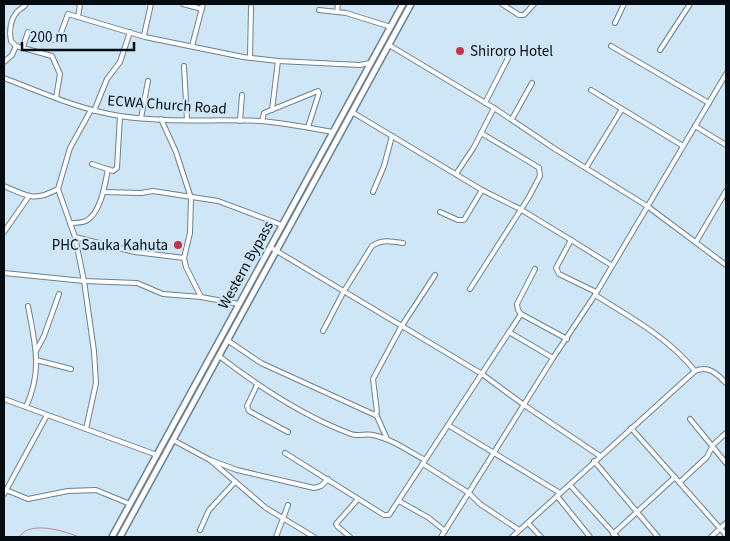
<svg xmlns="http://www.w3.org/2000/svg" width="730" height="541" font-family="'Source Sans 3',sans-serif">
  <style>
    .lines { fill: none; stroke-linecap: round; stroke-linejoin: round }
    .stream { stroke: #b58e8d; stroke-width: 1 }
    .minor-casing { stroke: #6c818f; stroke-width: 6 }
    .major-casing { stroke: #6c818f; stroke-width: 8 }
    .minor { stroke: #fff; stroke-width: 4 }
    .major { stroke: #fff; stroke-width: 5 }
    .poi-dot { fill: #c43443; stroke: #cee6f5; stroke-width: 2 }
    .labels { text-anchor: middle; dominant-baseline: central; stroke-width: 4; stroke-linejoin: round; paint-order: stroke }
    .poi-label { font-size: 15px; fill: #050c11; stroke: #cee6f5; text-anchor: start }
    .street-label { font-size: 15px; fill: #050c11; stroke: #cee6f5 }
  </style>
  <rect width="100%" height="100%" fill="#cee6f5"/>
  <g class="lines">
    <path class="stream" d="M18,537C20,536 22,534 24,532C37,523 65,531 79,537"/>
    <g class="minor-casing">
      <g id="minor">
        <path d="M26,4C23,9 20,8 17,12C10,20 9,32 11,41L16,46L52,56L60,74L56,98"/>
        <path d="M183,4L202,9"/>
        <path d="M502,4L519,15H524L534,4"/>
        <path d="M319,10L346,13L391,27"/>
        <path d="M337,12L338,4"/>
        <path d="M78,17L80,4"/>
        <path d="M615,23L624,4"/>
        <path d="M144,35L151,4"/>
        <path d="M389,45L494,108L555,149L647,206L726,265"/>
        <path d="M192,46L203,4"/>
        <path d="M611,46L709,103"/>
        <path d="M23,47L28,32L58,41L68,14L145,37L243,57L278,61L360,65L370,63"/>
        <path d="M660,50L690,4"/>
        <path d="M250,58L251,7"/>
        <path d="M4,62L12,55L16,46"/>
        <path d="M184,66L187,120"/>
        <path d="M4,78C41,92 80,110 120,116C166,123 214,119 261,121C285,123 310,128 333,132"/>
        <path d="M591,90L683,146"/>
        <path d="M485,103L509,56"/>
        <path d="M272,110L278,61"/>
        <path d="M94,111L107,79L120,62L130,32"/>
        <path d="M352,112L482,190L520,209L571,240L611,265"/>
        <path d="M141,118L148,81"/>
        <path d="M161,119L176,152L191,198L190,233L184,258L186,267L201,297L239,304"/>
        <path d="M512,119L532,83"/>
        <path d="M240,121L242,95"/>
        <path d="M262,121L264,113L318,91L319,93L308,127"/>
        <path d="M695,126L726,145"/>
        <path d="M92,164L113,171L117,168L120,116"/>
        <path d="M586,168L622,109"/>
        <path d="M456,174L474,147L494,108"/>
        <path d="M4,186C27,196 34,202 58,189"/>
        <path d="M103,192L141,193L153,191L218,201L282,225"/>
        <path d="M373,192L384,166L392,136"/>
        <path d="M440,212L458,220H464L482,190"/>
        <path d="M70,223C75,223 81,223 86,221C101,213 105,184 108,169"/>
        <path d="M4,232L29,196"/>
        <path d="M75,237L135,252L184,258"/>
        <path d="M571,240L556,268L559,274L596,292"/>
        <path d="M696,242L726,191"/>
        <path d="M270,247L482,374L524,405L600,456"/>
        <path d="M4,273L84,281L137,283L163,294L201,297"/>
        <path d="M470,289L529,197L540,176L539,168L533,164L481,133"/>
        <path d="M595,295C630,317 669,338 695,371"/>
        <path d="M521,314L567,339"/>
        <path d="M323,331L344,291L372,246C382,239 391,241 403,243"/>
        <path d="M509,332L553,358"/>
        <path d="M227,340L261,363L375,415L377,412L373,379L401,327L435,275"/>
        <path d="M36,351L44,336L59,294"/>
        <path d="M219,356C259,387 303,416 351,434C358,437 366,433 373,435C392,439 408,451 425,460"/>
        <path d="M36,360L71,369"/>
        <path d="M257,385L247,406L249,411L288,432"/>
        <path d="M4,399L157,455"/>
        <path d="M26,407C43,369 35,345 28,306"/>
        <path d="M376,414L387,439"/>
        <path d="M690,419L726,463"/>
        <path d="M448,425L560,493"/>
        <path d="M631,428L726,535"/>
        <path d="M86,429L96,383L94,351L84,281L75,237L58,189L70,148L91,110"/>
        <path d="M173,440L210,460"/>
        <path d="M285,453L384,515H389L521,314L518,310L517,304L535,269"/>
        <path d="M594,461L658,537"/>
        <path d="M423,464L469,493L480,504L519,530"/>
        <path d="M680,482L707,457L713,445L726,433"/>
        <path d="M570,485L617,537"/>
        <path d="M6,490L28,499L68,491L96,490L130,504"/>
        <path d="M4,494L47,415"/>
        <path d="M557,496L590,537"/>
        <path d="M399,501L429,518L445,531"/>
        <path d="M528,523L541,537"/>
        <path d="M200,530L209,510L235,482"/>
        <path d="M613,534L675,477"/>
        <path d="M276,537L288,505"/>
        <path d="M314,537L266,508L210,460L237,470L314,488L321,486L328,479"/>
        <path d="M350,537L337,526L336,524L358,499"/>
        <path d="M441,537L553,358L595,295L726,74"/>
        <path d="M512,537L695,371C709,365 717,374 726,383"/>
        <path d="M711,537L726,523"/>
      </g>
    </g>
    <g class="major-casing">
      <g id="major">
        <path d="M112,537L403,4"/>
        <path d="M120,537L411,4"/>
      </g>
    </g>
    <use href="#minor" class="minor"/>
    <use href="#major" class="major"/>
  </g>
  <g class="poi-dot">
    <circle cx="460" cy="51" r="5"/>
    <circle cx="178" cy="245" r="5"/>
  </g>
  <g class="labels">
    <g class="poi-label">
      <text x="470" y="51">Shiroro Hotel</text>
      <text x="168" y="245" text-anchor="end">PHC Sauka Kahuta</text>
    </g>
    <g class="street-label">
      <text transform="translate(167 105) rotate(4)">ECWA Church Road</text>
      <text transform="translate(246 265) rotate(-61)">Western Bypass</text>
    </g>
  </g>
  <rect width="730" height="541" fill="none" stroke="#050c11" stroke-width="10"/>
  <path d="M22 42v8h112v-8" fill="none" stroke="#050c11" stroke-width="2.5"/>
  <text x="30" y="42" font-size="15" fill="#050c11" stroke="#cee6f5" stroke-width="4" paint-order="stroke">200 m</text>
</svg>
